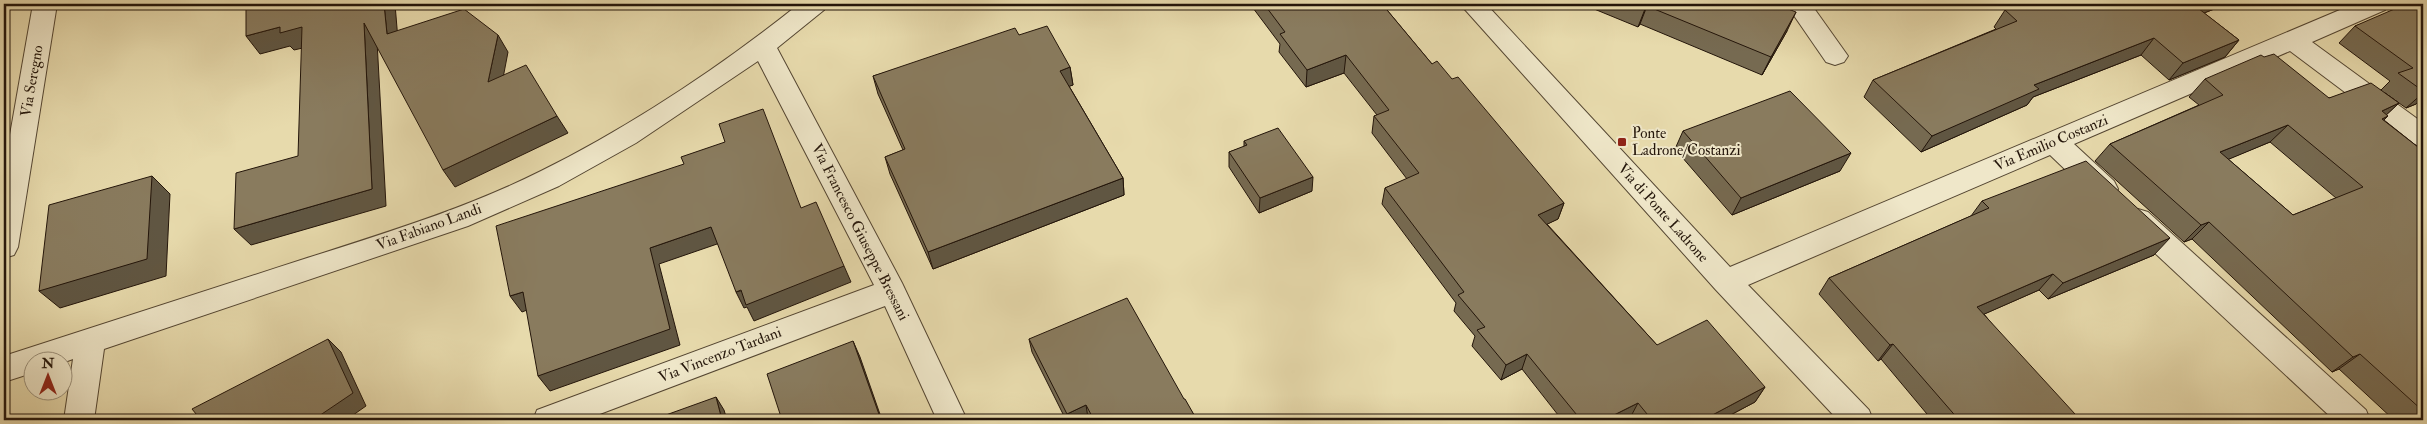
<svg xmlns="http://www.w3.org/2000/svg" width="2427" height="424" font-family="'IM FELL Double Pica',serif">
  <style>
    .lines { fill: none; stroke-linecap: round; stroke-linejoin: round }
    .minor-casing { stroke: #544632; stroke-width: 2 }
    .minor { fill: #efe7c9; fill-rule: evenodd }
    .wall { fill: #766a51; stroke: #23150a; fill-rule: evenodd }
    .shaded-wall { fill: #605642; stroke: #23150a }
    .building { fill: #897b5e; stroke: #23150a; fill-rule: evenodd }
    .poi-dot { fill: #8f2418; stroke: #efe7c9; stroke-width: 2 }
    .labels { text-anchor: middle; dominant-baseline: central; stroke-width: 4; stroke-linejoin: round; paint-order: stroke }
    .street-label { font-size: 15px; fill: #23150a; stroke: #efe7c9 }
    .poi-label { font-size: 15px; fill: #23150a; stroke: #efe7c9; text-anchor: start }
  </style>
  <rect width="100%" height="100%" fill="#e7daac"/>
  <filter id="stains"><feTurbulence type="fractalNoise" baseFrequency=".004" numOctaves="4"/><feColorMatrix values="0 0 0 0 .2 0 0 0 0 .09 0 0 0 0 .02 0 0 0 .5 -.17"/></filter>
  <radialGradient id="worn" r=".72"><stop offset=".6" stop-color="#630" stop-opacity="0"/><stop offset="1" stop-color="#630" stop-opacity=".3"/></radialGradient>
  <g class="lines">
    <g class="minor-casing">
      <g id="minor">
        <path d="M33,4H57L18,247L14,255L4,258V169Z"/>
        <path d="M799,4H827L824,10L777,48L902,283L967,420H937L885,306L584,420H533L537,410L874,285L758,61L636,143L559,186L468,226L104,349L94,420H64L73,359L62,363L32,362V373L4,382V356C103,324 202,292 301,260C382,234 465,209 541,171C631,126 720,67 799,4Z"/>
        <path d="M1460,4H1486L1730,267L2354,4H2388L2385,10L2312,42L2423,123V147L2414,144L2290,51L2074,144L2114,181L2118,189L2114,197L2104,200L2094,197L2050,155L1748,285L1869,410L1873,420H1838L1716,290Z"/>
        <path d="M1786,4H1811L1848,56L1844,62L1835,65L1826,62Z"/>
        <path d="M2138,209L2148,212L2366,410L2370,420H2334L2128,228L2124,220L2128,212Z"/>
      </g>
    </g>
    <use href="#minor" class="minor"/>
  </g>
  <g class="wall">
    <path d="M1250,4H1382L1432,64L1452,79L1564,203L1558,219L1547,224L1657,345L1765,387L1755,402L1721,420H1632L1630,418L1626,420H1562L1522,369L1501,380L1472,346L1475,336L1454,311L1456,303L1382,204L1385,188L1407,179L1372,133L1374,116L1377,115L1344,73L1306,87L1279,52L1280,44Z"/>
    <path d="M1582,4H1775L1787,31L1762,75L1640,24L1638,27Z"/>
    <path d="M2023,4H2227L2204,13L2239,40L2225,57L2169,80L2141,55L2033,97L2027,105L1921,152L1864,97L1873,80L1996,29L1994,27L2005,10Z"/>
    <path d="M2423,4V100L2419,102H2418L2416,104L2406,108L2385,93L2399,103L2386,115L2388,116L2384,120L2423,151V420H2394L2339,369L2332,372L2192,239L2184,242L2095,161L2110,144L2199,105L2189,97L2205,79L2329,98L2381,90L2390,81L2339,43L2355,26ZM2270,142L2336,198L2293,215L2228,159Z"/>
    <path d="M1019,35L1070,67L1073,85L1069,86L1123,178L1124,195L933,269L890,174L885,157L903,150L878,94L873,76Z"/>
    <path d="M1683,131L1840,171L1732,215L1675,149Z"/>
    <path d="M1244,141L1312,191L1259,213L1229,167V152L1244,147Z"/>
    <path d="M1982,201L2154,255L2048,299L2039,290L1984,314L2069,420H1932L1881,359L1878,361L1819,294L1829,278L1971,216Z"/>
    <path d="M1029,339L1184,399L1197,420H1089L1088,418L1084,420H1066L1032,352Z"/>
  </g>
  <g class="shaded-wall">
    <path d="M384,4H395L399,52L387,34Z"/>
    <path d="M2198,4H2227L2181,22L2194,5Z"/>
    <path d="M1647,6L1640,24L1638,27L1645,9Z"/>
    <path d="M1796,12L1787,31L1762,75L1771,57Z"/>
    <path d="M364,23L377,41L386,206L251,245L234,229L372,189Z"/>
    <path d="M280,27H302L316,45L294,50L290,46L260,54L246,36Z"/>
    <path d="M498,35L508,52L499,99L488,82Z"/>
    <path d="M2154,38L2141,55L2033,97L2027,105L1921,152L1932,136L2034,85Z"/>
    <path d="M2239,40L2225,57L2169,80L2183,63Z"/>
    <path d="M1346,55L1344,73L1306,87L1307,70Z"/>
    <path d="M1070,67L1073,85L1062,89L1060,71Z"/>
    <path d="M2423,93V97L2416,104L2406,108Z"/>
    <path d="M2399,103L2382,119L2388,116L2369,134L2382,111Z"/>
    <path d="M557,116L568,133L455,187L443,170Z"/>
    <path d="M2288,125L2270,142L2203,170L2220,152Z"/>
    <path d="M1851,153L1840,171L1732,215L1741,198Z"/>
    <path d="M152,176L170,194L166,276L60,308L39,291Z"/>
    <path d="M1313,177L1312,191L1259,213L1260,198Z"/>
    <path d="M1123,178L1124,195L933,269L928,252Z"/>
    <path d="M1564,203L1558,219L1533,231L1538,215Z"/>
    <path d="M2209,222L2192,239L2184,242L2201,225Z"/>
    <path d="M711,227L720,243L659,264L680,345L550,391L538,376L650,248Z"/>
    <path d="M2170,238L2154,255L2048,299L2063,283Z"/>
    <path d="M844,266L851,282L754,321L747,307L744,308L736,292Z"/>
    <path d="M2053,274L2039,290L1964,323L1977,307Z"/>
    <path d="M523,292L535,307L522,312L510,296Z"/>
    <path d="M328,339L341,352L366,406L346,420H313Z"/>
    <path d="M853,341L860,357L882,420H881Z"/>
    <path d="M1893,344L1881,359L1878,361L1890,345Z"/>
    <path d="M1527,354L1522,369L1501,380L1506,365Z"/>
    <path d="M2360,354L2339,369L2332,372L2353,357Z"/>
    <path d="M1765,387L1755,402L1721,420H1703Z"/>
    <path d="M716,397L724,410L727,420H722Z"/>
    <path d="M1638,403L1630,418L1626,420H1604Z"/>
    <path d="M1086,405L1088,418L1084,420H1068L1067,414Z"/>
    <path d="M2075,414L2069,420H2062Z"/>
  </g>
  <g class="building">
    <path d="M246,4H384L387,34L464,9L498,35L488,82L526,65L557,116L443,170L364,23L372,189L234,229L236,173L298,156L302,27L280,33V27L246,36Z"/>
    <path d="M1264,4H1382L1432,64L1437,61L1452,79L1458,77L1564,203L1538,215L1657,345L1707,320L1765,387L1703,420H1652L1638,403L1604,420H1581L1527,354L1506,365L1477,330L1485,327L1458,295L1464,292L1385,188L1419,173L1374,116L1389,110L1346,55L1307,70L1280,34L1285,32Z"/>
    <path d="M1632,4H1775L1796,12L1771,57L1647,6L1645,9Z"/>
    <path d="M2023,4H2198L2194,5L2239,40L2183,63L2154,38L2034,85L2039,89L1932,136L1873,80L2017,21L2005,10Z"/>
    <path d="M2406,4H2423V91L2398,73L2413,68L2355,26Z"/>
    <path d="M1047,26L1070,67L1060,71L1123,178L928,252L885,157L905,149L873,76L1015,28L1019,35Z"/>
    <path d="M2274,54L2329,98L2371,83L2399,103L2382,111L2388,116L2382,119L2423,151V411L2360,354L2353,357L2209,222L2201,225L2110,144L2223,95L2205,79L2261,55L2264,57ZM2288,125L2363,187L2293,215L2220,152Z"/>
    <path d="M1790,91L1851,153L1741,198L1683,131Z"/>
    <path d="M763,109L801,208L816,202L844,266L746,305L741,290L736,292L711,227L650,248L670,329L538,376L523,292L510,296L496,226L684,164L681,157L725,142L719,124Z"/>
    <path d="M1278,128L1313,177L1260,198L1229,152L1247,145L1244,141Z"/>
    <path d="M2086,161L2170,238L2063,283L2053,274L1977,307L2075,414L2062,420H1959L1893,344L1890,345L1829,278L1989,208L1982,201Z"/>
    <path d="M152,176L147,259L39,291L49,205Z"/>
    <path d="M1127,298L1184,399H1185L1197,420H1094L1086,405L1067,414L1029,339Z"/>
    <path d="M328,339L353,393L313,420H201L192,409Z"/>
    <path d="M853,341L881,420H782L767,374Z"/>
    <path d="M716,397L722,420H652Z"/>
    <path d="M1462,416L1465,420H1454Z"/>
  </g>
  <rect class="poi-dot" x="1617" y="137" width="10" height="10" rx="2.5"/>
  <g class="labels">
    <g class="street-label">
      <text transform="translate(32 81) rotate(-80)">Via Seregno</text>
      <text transform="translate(2051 143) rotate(-23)">Via Emilio Costanzi</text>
      <text transform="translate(1663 213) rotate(48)">Via di Ponte Ladrone</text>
      <text transform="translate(429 227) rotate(-20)">Via Fabiano Landi</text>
      <text transform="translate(860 232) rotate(63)">Via Francesco Giuseppe Bressani</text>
      <text transform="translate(720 355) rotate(-21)">Via Vincenzo Tardani</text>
    </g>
    <g class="poi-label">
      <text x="1632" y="133">Ponte<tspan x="1632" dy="17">Ladrone/Costanzi</tspan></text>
    </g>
  </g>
  <rect width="2427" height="424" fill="none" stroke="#e7daac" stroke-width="20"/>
  <rect x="5" y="5" width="2417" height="414" fill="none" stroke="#23150a" stroke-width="2.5"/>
  <rect x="10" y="10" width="2407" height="404" fill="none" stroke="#23150a"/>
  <g transform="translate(48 376)"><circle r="24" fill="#efe7c9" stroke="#9d937d"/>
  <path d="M0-4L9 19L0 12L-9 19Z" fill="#8f2418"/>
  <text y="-8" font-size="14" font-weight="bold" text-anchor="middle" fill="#23150a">N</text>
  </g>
  <rect width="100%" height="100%" filter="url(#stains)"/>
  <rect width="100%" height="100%" fill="url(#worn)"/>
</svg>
